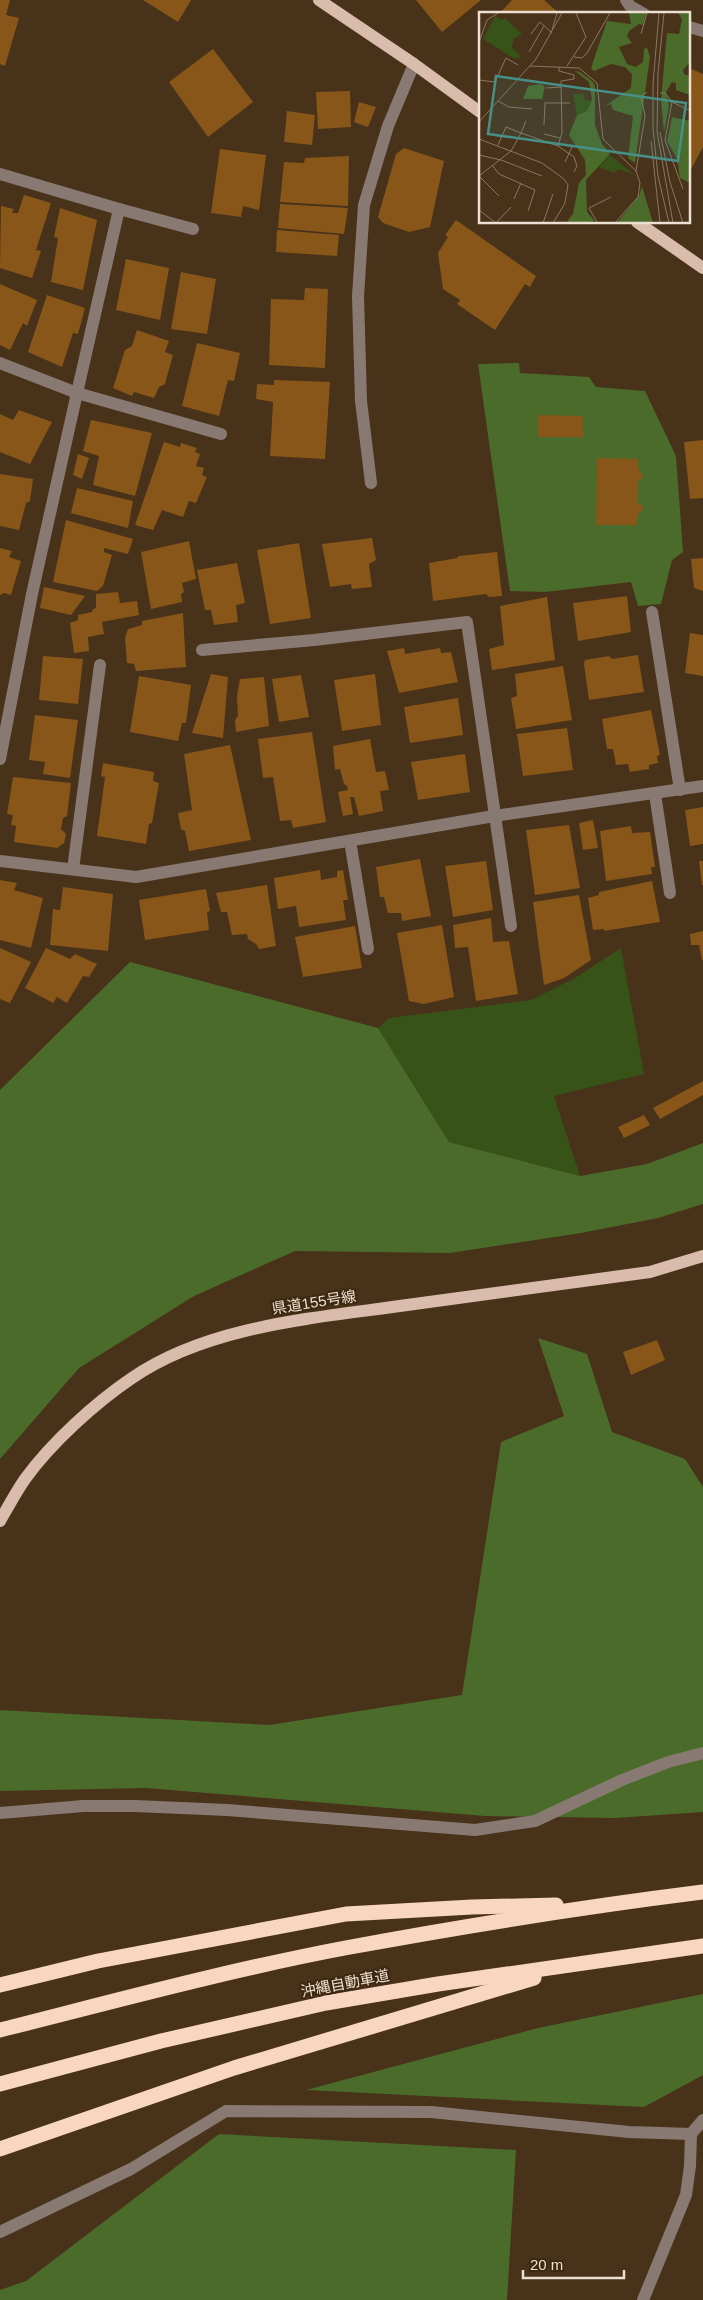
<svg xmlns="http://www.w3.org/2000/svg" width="703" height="2300" font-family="Helvetica,'Noto Sans JP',sans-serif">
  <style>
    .green { fill: #375318 }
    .forest { fill: #4b6b2b }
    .building { fill: #885618 }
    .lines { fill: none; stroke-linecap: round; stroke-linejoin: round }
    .minor { stroke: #887a72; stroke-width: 12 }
    .major { stroke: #d9bcab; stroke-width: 12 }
    .highway { stroke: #f9d6c2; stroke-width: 15 }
    .labels { text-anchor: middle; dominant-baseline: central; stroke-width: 4; stroke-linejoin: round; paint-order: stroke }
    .street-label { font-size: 15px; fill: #eddfd1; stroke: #3d2810 }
    .inset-road { fill: none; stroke: #8a7763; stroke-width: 1 }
    .view { fill: #469087; fill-opacity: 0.15; stroke: #469087; stroke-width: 2.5 }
    .inset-edge { fill: none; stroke: #eddfd1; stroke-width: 2.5 }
  </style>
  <rect width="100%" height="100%" fill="#48321a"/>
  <path class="green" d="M621,948L644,1074L554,1096L580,1176L449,1142L378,1028L389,1018L531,1000L575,978Z"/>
  <g class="forest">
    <path d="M519,363L520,373L589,377L596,387L645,391L676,456L683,552L672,560L661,604L638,606L631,582L545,592L510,591L478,364Z"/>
    <path d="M130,962L378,1028L449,1142L580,1176L647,1164L703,1143V1204L658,1218L581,1233L450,1253L295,1251L194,1296L79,1368L0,1459V1090Z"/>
    <path d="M538,1338L587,1354L612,1432L685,1459L703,1487V1812L616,1818L485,1816L146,1788L0,1791V1710L269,1725L462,1695L501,1442L564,1416Z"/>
    <path d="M703,1994V2075L644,2107L306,2090L538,2028Z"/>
    <path d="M219,2134L516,2150L507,2300H0V2290L26,2281Z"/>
  </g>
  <g class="building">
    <path d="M0,0H10L6,15L19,18L5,66L0,64Z"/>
    <path d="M143,0H191L178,22Z"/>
    <path d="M416,0H481L442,32Z"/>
    <path d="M512,0H544L560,14H499Z"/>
    <path d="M213,49L253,102L208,137L169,82Z"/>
    <path d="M689,68L703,74V147L689,173Z"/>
    <path d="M350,91L351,127L318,129L316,92Z"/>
    <path d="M359,102L376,107L368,127L354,122Z"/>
    <path d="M287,111L315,115L312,145L284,142Z"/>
    <path d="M404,148L444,161L430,227L409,232L383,223L378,217L396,154Z"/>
    <path d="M220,149L266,155L259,210L243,206L241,217L211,213Z"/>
    <path d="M349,156L348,206L280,202L284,162L304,163L305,158Z"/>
    <path d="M24,195L51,203L36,250L41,251L32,278L0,268L1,206L14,209L12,213H18Z"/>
    <path d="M280,204L348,208L344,234L278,228Z"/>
    <path d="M60,208L97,220L83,290L51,282L58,238L54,237Z"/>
    <path d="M456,220L536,276L530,287L525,284L495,330L457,304L460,300L443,289L438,253L448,237L445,235Z"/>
    <path d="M277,230L339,235L337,256L276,252Z"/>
    <path d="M126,259L169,268L160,320L116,310Z"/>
    <path d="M181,272L216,279L207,334L171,329Z"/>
    <path d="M0,284L37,300L27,326L23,323L10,350L0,345Z"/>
    <path d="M305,288L328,289L325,368L269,365L271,299L304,300Z"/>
    <path d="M47,295L85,308L78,334L73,333L62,367L28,352Z"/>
    <path d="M137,330L169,341L165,352L173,355L165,384L159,387L154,398L134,392L132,396L113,388L125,350L132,346Z"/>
    <path d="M197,343L240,353L234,381L228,380L219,416L182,406Z"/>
    <path d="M274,380L330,382L325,459L270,456L273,402L256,399L257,384L274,385Z"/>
    <path d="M19,410L52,422L30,464L0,452V414L13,420Z"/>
    <path d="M538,415L583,416V437H538Z"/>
    <path d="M91,420L152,433L135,496L93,485L99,456L83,451Z"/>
    <path d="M703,440V498L690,499L684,442Z"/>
    <path d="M164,442L180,447L181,443L197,448L195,452L200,454L196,466L204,468L202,475L207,477L196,503L189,501L183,517L162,510L153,530L135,525Z"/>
    <path d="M78,454L89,458L82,479L73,475Z"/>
    <path d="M597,458L638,459V467L643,476L638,482L637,503L642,505L643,509L637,516V525H596Z"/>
    <path d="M0,474L33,479L30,501L26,503L19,530L0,526Z"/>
    <path d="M77,488L133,501L128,528L71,513Z"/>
    <path d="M66,520L133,539L128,554L104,548V552L112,555L103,586L97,591L53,582Z"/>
    <path d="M372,538L376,560L369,564L372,587L352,589L351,584L330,587L322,544Z"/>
    <path d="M189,541L196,579L182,583L184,592L181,594L182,602L151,609L141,552Z"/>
    <path d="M299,543L311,618L270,624L257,550Z"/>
    <path d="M0,548L12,551L9,557L21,561L11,595L4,593L0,595Z"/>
    <path d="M497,552L502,596L489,597L486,594L433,601L429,563L457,558L459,556Z"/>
    <path d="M703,558V591L694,588L691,559Z"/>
    <path d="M237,563L245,603L236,605L238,622L214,625L211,610H205L197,570Z"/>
    <path d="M44,587L85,596L71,615L40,608Z"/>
    <path d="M118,592L120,603L137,601L139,615L102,622L104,634L88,637L89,651L74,653L70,623L78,620V615L92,612L93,609L96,608V594Z"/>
    <path d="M627,596L631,632L578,641L573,603Z"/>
    <path d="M547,597L555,660L492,670L489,649L504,645L500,606Z"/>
    <path d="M183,613L186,667L136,671L134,664L127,663L125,638L128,629L142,625V621Z"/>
    <path d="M690,633L703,635V676L685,673Z"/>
    <path d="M404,648L405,654L440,648L441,653L451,652L458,682L399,693L387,651Z"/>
    <path d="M638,655L644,692L589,700L584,664L585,660L609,656L612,659Z"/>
    <path d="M43,656L83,659L78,704L39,700Z"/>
    <path d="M563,666L572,720L516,729L511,698L517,696L515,674Z"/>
    <path d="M211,674L228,677L223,738L192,733Z"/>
    <path d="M375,674L381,725L342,731L334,680Z"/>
    <path d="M301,675L309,717L279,722L272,679Z"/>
    <path d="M139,676L191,685L186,723H182L178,741L130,732Z"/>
    <path d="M264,677L269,726L236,732L235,720L238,716L237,696L240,679Z"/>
    <path d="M458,698L463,735L410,743L404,707Z"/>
    <path d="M651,710L660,755L657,756L658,763L649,765V769L630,772L628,764L616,765L613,749H607L602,719Z"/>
    <path d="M35,715L78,720L70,778L43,774L45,762L29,760Z"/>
    <path d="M567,728L573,770L523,776L517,734Z"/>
    <path d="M312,732L326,822L293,828L291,820L280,821L273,777L263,778L258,739Z"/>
    <path d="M370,739L376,772L385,771L389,790L380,791L383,811L359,816L354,797H350L353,814L343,816L338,792L348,790L347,786L344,784L340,769L335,770L333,746Z"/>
    <path d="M230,745L251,840L189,851L185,831L181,829L178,813L192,810L184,754Z"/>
    <path d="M465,754L470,792L418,800L411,762Z"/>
    <path d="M103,763L154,772L153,781L159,783L152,823L149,824L146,844L97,836L105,777L101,776Z"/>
    <path d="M13,777L71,783L67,816L63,818L61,829L66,834L64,843L57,848L14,842L16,826L11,825L13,815L7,814Z"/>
    <path d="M703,807V844L690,846L685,810Z"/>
    <path d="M593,820L598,848L583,850L579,823Z"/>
    <path d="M569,825L580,888L535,895L526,830Z"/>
    <path d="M631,826L632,833L650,832L655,867H651L652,874L606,881L600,831Z"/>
    <path d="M420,859L431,916L402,921L401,913H388L384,897H380L376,867Z"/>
    <path d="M486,861L493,910L453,917L445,866Z"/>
    <path d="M699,861H703V885H702Z"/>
    <path d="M320,870L321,880L337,877V871L343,870L348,900H343L346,920L299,927L296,906L278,909L274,878Z"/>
    <path d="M0,880L17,883L14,890L43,898L31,948L0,940Z"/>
    <path d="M652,881L660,922L604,931V929L593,930L588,898L599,895V892Z"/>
    <path d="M267,885L276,946L259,949L256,944L248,939L247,934L232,935L227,912H221L216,893Z"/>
    <path d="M63,887L113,894L108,951L50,945L53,909L60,910Z"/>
    <path d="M206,889L210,911L207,912L209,930L145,940L139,900Z"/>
    <path d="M579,895L591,960L564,978L544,985L533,902Z"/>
    <path d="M491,918L493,942L509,941L518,994L476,1001L468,947L455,948L453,925Z"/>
    <path d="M442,925L454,997L424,1004L409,1001L397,933Z"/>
    <path d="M355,926L362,968L303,977L295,937Z"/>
    <path d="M703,931V960H702L699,945H691L690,934Z"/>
    <path d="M0,948L31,962L10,1003L0,999Z"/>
    <path d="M46,948L70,959L75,954L97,964L89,977L83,976L67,1003L57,997L53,1003L25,988Z"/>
    <path d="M703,1081V1095L660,1119L653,1108Z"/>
    <path d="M644,1115L650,1125L624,1138L618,1127Z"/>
    <path d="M657,1340L665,1360L631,1375L623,1352Z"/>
  </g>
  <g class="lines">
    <g class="minor">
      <path d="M626,0L630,6L644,14"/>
      <path d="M689,27L703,31"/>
      <path d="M0,174L119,209L77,393L221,434"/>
      <path d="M119,209L193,229"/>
      <path d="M0,363L77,393L32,594L0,759"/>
      <path d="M371,483L361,401L358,296L364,205L388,126L414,64"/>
      <path d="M652,612L680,790"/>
      <path d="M202,650L314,640L467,622L511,926"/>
      <path d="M655,794L670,893"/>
      <path d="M350,841L368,949"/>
      <path d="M0,861L136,877L494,816L703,786"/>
      <path d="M73,869L100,665"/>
      <path d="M0,1813L83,1806H135L227,1810L475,1830L535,1821L622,1780L668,1762L703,1753"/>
      <path d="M0,2232L131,2169L226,2111L431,2112L629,2132L691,2134"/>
      <path d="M643,2300L686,2195L690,2166L691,2134L703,2120"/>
    </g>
    <g class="major">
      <path d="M319,0L414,64L480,112"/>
      <path d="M637,222L703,268"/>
      <path d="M0,1521C8,1507 16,1492 25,1479C51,1443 95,1403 132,1378C209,1325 317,1318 407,1305C488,1294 569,1283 650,1272L703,1256"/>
    </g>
    <g class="highway">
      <path d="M0,1985L98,1961L346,1914L472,1907L556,1905"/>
      <path d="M0,2030C115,2001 229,1970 345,1948C464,1926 583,1907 703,1892"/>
      <path d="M0,2084L161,2041L326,2003L438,1984L703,1946"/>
      <path d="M0,2149L234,2068L534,1978"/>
    </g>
  </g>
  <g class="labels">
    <g class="street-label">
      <text transform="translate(314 1302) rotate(-9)">県道155号線</text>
      <text transform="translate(345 1983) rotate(-11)">沖縄自動車道</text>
    </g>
  </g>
  <g transform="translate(479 12)">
    <rect width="211" height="211" fill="#48321a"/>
    <path d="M16,4L23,8L26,6L43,22L35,26L33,35L42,45L36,47L4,27ZM94,82H105L106,89L113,88L108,99L98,103ZM131,143L153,161L154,162L139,157L135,161L120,155Z" fill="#375318"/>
    <path d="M150,1H167L164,13L160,12L150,19L148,24L153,31L140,35L148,52L157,55L164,50L165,37L168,36L171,45L156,151L149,146L154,104L134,98L132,92L126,94L152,76L153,62L146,55L132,52L115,59L112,56L128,9L152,12ZM199,1H211V50L204,58L205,62L211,64V83L197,78V71L193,70L187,80L190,94L185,121L182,88L188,21L200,22L203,7ZM96,59L101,60L114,70L116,74V113L123,132L131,142L107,168L108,200L115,208L113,211H87L94,202L100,171L107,163L106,148L90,123L98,103L108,99L113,88L110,70ZM62,72L66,75L63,87H44L49,74ZM193,105L211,109V171L201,166L198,147L188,129ZM163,174L174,211H138L160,184Z" fill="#4b6b2b"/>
    <path class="inset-road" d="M180,1L174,72V117L179,164L190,211M185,1L179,61L178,119L194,211M73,18L78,1M52,22L61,10L73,21M162,22L168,1M0,30L8,8L19,1M50,40L65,14M95,45L103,46L108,41L131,1M51,54L100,56L118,71L124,127L157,159L161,171L159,185L136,211M88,54L107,25L97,1M0,68L16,70L27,46L39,53M67,76L82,75M181,81H186L193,90L212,99M19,89L30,95L53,97M193,90L186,128L204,177M0,110L57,47L83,1M65,113L66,91H91M181,120L191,170L204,211M65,122L81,126M0,127L63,151L85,167L89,173L86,191L74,211M172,129L181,211M19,133L27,115L42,121L47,109M79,134L95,145L98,154L95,160M0,143L22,148L63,164M86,150L93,135M13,153L20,162L56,178L49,199M157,159L166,104L162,84L168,80M0,164L32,139L42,121L79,134L83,121L82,69L95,67V63L80,59V55M0,164L20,184M35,187L42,171M0,198L17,211M118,210L110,196L132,185M17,211L32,195M64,211L74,182"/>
    <path class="view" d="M17,64L207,91L199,149L9,122Z"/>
    <rect width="211" height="211" class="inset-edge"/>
  </g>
  <path d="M523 2270v8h101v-8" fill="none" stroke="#eddfd1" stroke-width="2.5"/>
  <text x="530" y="2270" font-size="15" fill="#eddfd1" stroke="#3d2810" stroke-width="4" paint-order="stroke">20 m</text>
</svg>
